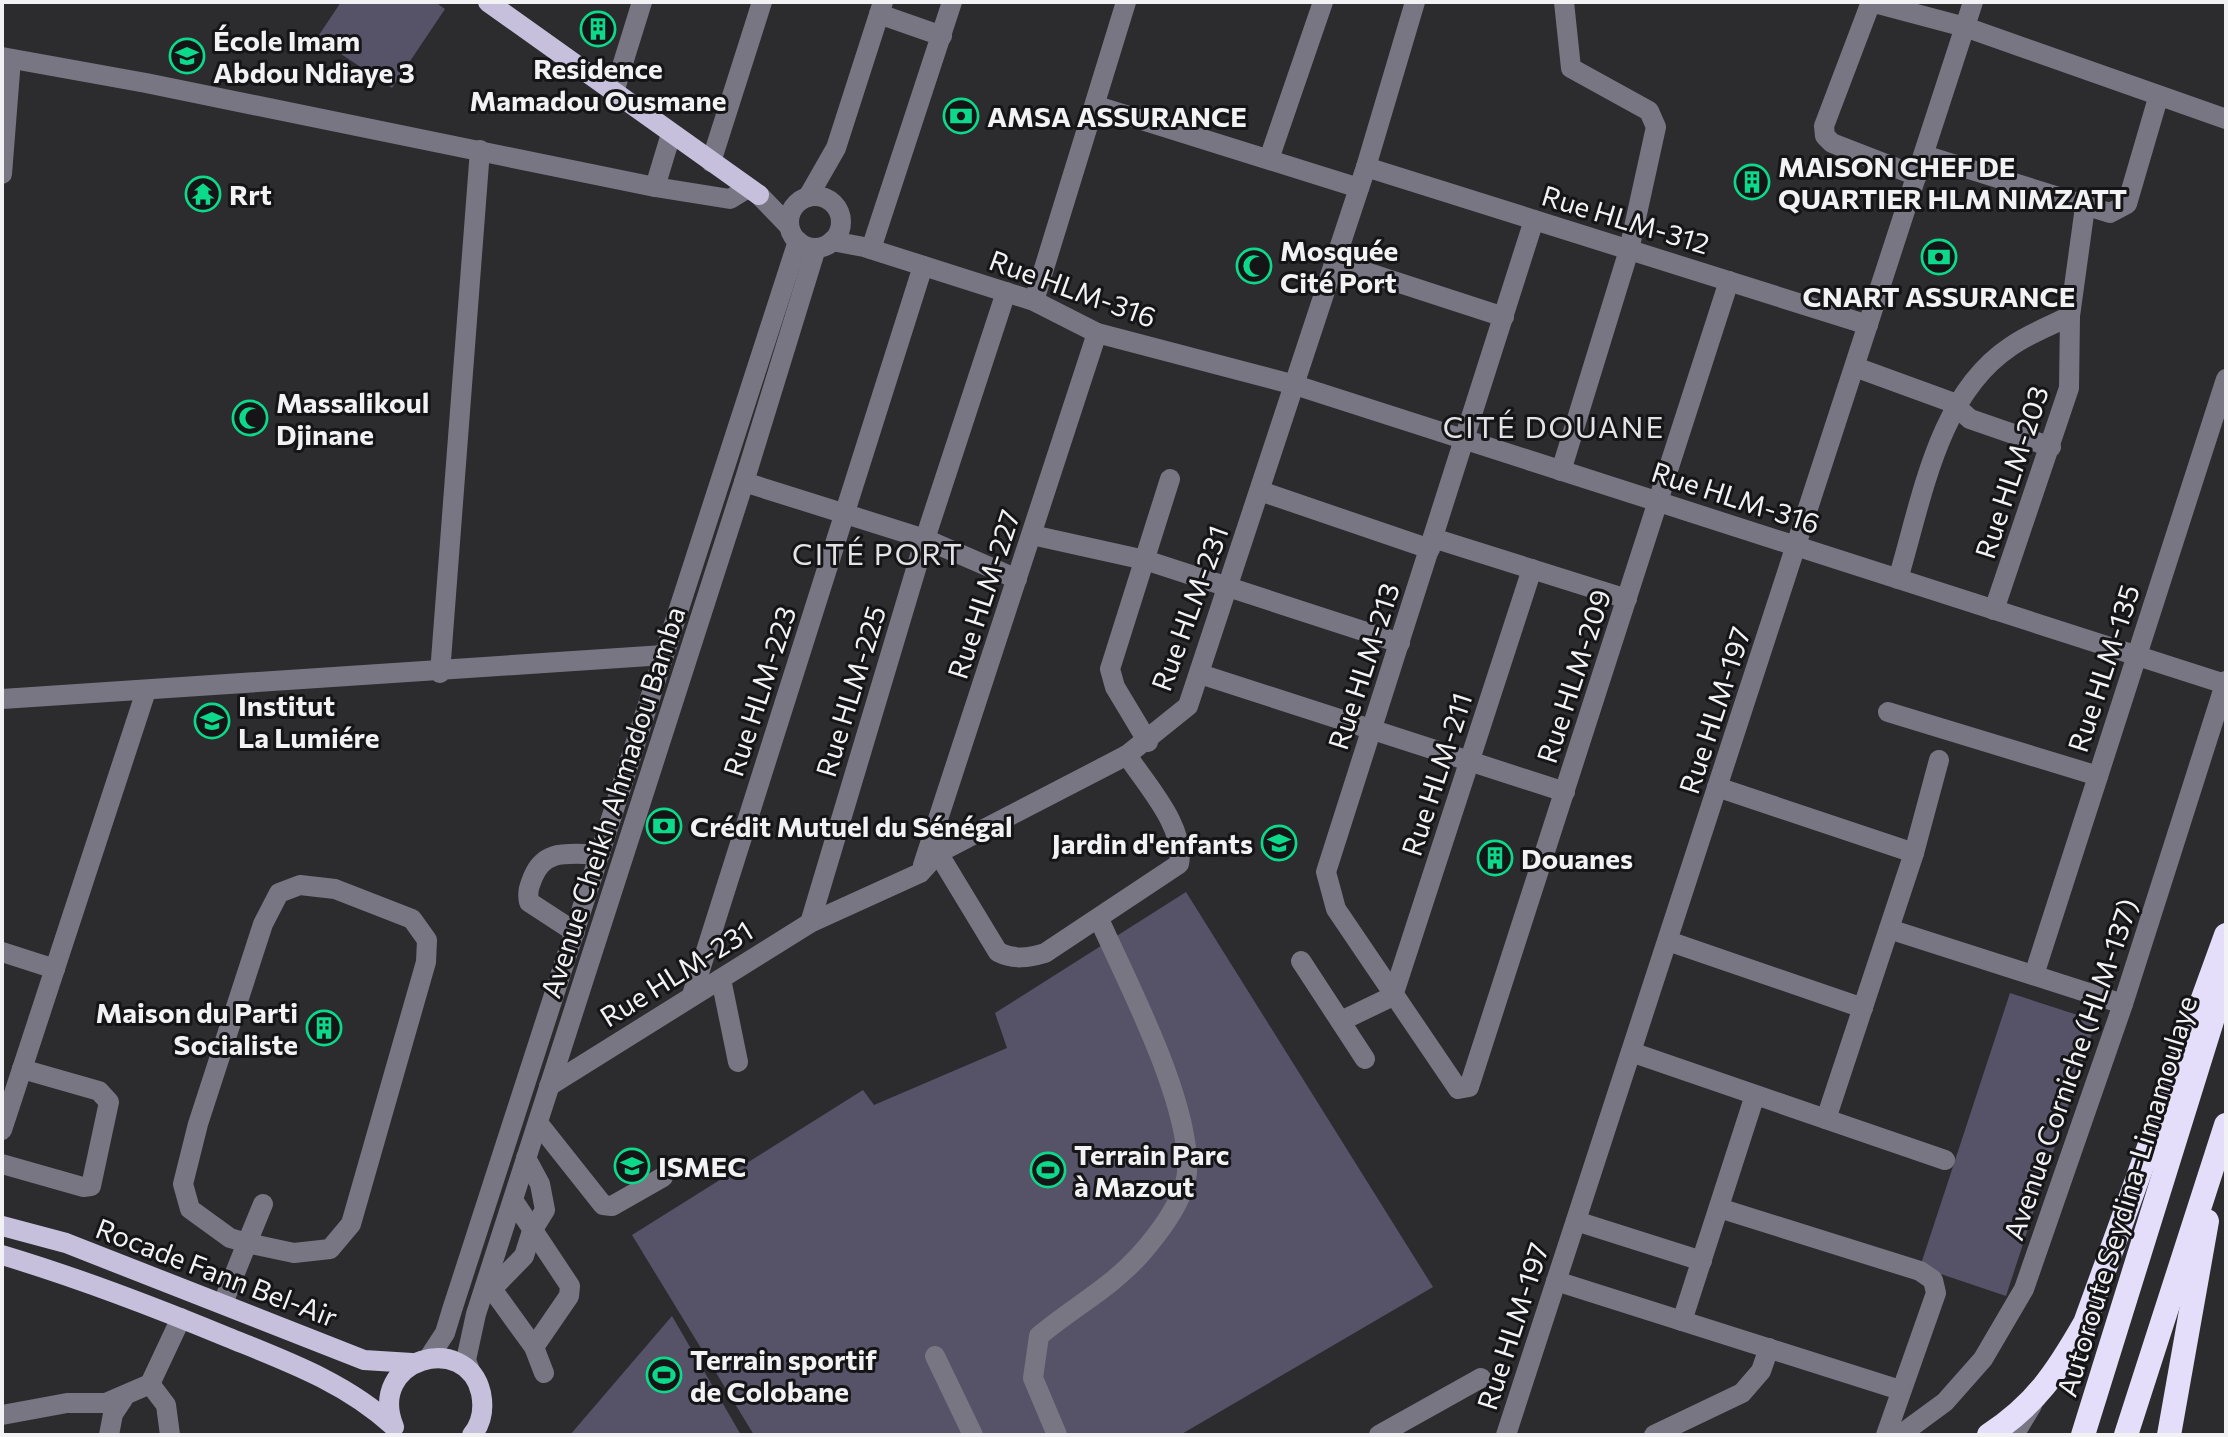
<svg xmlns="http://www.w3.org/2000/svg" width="2228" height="1437" font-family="Commissioner,sans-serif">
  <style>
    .pitch { fill: #565268 }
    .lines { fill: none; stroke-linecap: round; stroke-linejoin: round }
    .minor { stroke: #797684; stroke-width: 20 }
    .major { stroke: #c6c0dd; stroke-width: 20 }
    .highway { stroke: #e4defa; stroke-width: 24 }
    .labels { text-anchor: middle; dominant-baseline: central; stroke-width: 6; stroke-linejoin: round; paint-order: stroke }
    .poi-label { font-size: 28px; font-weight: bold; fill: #f2f2f4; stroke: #151416; text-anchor: start }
    .street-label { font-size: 28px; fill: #f2f2f4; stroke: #151416 }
    .neighbourhood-label { font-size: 30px; letter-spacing: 2px; fill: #e3e3e7; stroke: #151416 }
  </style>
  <rect width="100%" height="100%" fill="#2c2c2f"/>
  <g class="pitch">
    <path d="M341,2H435L445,9L392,88L317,38Z"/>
    <path d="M1186,892L1433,1287L1180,1435H754L632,1235L863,1090L874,1105L1007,1048L995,1013Z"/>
    <path d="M2010,993L2096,1021L2006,1296L1920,1267Z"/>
    <path d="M672,1316L741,1435H570Z"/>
  </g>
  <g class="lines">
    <g class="minor">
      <path d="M879,14L942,36"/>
      <path d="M2,57L146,83L655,187L730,199L748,188"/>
      <path d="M614,92L642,2"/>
      <path d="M1097,106L1359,188"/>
      <path d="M1924,155L2110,213L2127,204L2158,98"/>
      <path d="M1269,159L1323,2"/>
      <path d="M711,162L762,2"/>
      <path d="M1366,167L1868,325"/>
      <path d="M2,174L11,59"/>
      <path d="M1917,176L1832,143L1825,136L1824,126L1871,2L1965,27L2226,119"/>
      <path d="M655,187L671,134"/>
      <path d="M759,195L789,226"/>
      <circle cx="815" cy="222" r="26"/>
      <path d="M808,197L836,148L883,2"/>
      <path d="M1534,220L1326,872L1336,909L1458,1089L1469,1087L1729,281"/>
      <path d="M832,241L864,247L1034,301L1097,333L1295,385L2225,684"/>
      <path d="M871,249L952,2"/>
      <path d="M1335,262L1504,317"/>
      <path d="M1034,301L1126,2"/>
      <path d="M1855,367L1951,402L1970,419L2051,447"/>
      <path d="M1561,471L1629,250L1656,127L1649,111L1571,68L1564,2"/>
      <path d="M744,482L925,539L1017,579"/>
      <path d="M1260,491L1430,549"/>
      <path d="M1032,535L1145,560L1400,643"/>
      <path d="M1433,538L1627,599"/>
      <path d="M1898,579C1922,500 1937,396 2010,347C2028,334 2050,326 2070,316"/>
      <path d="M1994,610L2069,388L2070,316L2085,207"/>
      <path d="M440,673L480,150"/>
      <path d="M1200,674L1565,792"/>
      <path d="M2,699L664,655"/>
      <path d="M1888,712L2098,776"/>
      <path d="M1148,742L1115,687L1110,669L1170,479"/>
      <path d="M1717,787L1914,853"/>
      <path d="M938,853L998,952C1014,960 1028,958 1045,953L1179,864C1186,827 1146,785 1127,755"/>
      <path d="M923,865L1097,333"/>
      <path d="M810,923L925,539L1006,292"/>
      <path d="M1889,929L2123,1004"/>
      <path d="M575,932L529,902C527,892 529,887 533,877C545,847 571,855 600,854"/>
      <path d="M1668,941L1863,1008"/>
      <path d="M2,952L55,969"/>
      <path d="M1301,961L1365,1059"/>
      <path d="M2034,975L2226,379"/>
      <path d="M721,979L738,1062"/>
      <path d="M692,995L923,266"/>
      <path d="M1341,1021L1393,996L1532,569"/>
      <path d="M1631,1052L1945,1160"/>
      <path d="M549,1086L810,923L920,873L938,853L1127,755L1188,706L1366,167L1415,2"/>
      <path d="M1826,1119L1914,853L1939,760"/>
      <path d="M538,1123L603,1205L612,1206L663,1177"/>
      <path d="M2,1130L146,691"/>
      <path d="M2,1164L83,1187L91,1186L109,1102L99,1091L22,1069"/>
      <path d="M513,1200L570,1286L569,1296L534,1347"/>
      <path d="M1719,1208L1920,1271L1933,1280L1936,1293L1886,1435"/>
      <path d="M1576,1221L1702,1261"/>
      <path d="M1556,1281L1900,1390"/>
      <path d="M485,1287L492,1289L524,1256L532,1231L545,1210L540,1184L526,1158"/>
      <path d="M492,1289L534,1347L544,1373"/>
      <path d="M223,1303L247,1243L230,1238L190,1209L183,1184L198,1124L263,924L279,893L300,885L335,889L412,919L427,940L426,962L351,1224L330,1249L294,1253L247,1243L263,1204"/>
      <path d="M1682,1321L1755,1095"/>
      <path d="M935,1356L973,1435"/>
      <path d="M428,1359L445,1333L452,1310L798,241"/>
      <path d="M471,1373L466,1360L476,1314L744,482L816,248"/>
      <path d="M150,1384L166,1405L170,1435"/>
      <path d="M2,1415L67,1403H106L150,1384L181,1318"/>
      <path d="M109,1435L113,1414L123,1399"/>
      <path d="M1057,1435L1033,1378L1039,1336C1072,1308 1109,1289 1139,1256C1157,1236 1185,1200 1187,1172C1191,1103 1128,984 1099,919"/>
      <path d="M1379,1435L1481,1378"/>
      <path d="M1506,1435L1973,2"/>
      <path d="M1654,1435L1742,1393L1761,1371L1769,1348"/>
      <path d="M1900,1435L1945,1402L1983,1359L2024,1289L2123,1004L2226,681"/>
      <path d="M2014,1435L2032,1405"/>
    </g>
    <g class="major">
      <path d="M488,2L759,195"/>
      <path d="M2,1226L66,1243L364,1360L412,1363"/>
      <path d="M2,1255C79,1278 152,1306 227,1337C286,1361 345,1382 393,1426"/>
      <path d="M394,1427C366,1358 467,1331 481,1393C484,1408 482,1423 472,1435"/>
    </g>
    <g class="highway">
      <path d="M1989,1435C2036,1404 2057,1372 2085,1323L2226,935"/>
      <path d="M2083,1435L2226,976"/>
      <path d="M2126,1435L2226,1125"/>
      <path d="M2169,1435L2207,1221"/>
    </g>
  </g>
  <defs>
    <g id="building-ring" transform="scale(1.8)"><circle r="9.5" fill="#151416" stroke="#0dd98a" stroke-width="1.5"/><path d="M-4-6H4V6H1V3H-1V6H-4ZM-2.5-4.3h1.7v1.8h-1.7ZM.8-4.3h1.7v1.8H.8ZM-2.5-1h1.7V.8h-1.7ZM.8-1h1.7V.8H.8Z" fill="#0dd98a"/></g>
    <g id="school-ring" transform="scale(1.8)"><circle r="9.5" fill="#151416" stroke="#0dd98a" stroke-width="1.5"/><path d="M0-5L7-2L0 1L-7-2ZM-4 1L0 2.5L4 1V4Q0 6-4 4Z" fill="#0dd98a"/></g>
    <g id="bank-ring" transform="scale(1.8)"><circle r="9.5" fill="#151416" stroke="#0dd98a" stroke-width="1.5"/><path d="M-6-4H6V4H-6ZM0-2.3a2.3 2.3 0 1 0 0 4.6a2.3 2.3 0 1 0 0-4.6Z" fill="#0dd98a"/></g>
    <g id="temple-ring" transform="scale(1.8)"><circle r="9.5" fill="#151416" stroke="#0dd98a" stroke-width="1.5"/><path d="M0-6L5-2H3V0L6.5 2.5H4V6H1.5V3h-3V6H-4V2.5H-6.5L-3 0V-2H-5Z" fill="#0dd98a"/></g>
    <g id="mosque-ring" transform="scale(1.8)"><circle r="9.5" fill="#151416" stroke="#0dd98a" stroke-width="1.5"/><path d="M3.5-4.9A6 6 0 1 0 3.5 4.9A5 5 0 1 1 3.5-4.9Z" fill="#0dd98a"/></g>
    <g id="university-ring" transform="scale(1.8)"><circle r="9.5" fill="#151416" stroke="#0dd98a" stroke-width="1.5"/><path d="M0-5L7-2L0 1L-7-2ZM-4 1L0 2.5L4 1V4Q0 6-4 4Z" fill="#0dd98a"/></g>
    <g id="stadium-ring" transform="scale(1.8)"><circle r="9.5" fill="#151416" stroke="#0dd98a" stroke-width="1.5"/><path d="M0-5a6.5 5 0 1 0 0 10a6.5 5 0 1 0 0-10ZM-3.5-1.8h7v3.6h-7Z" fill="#0dd98a"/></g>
  </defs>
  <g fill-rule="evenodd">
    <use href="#building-ring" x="598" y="29"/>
    <use href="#school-ring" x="187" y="56"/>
    <use href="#bank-ring" x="961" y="116"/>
    <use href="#building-ring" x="1752" y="182"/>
    <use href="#temple-ring" x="203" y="194"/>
    <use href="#bank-ring" x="1939" y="257"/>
    <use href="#mosque-ring" x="1254" y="266"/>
    <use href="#mosque-ring" x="250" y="418"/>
    <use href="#school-ring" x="212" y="721"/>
    <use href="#bank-ring" x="664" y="826"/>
    <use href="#school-ring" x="1279" y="843"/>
    <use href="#building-ring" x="1495" y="858"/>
    <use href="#building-ring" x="324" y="1028"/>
    <use href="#university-ring" x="632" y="1166"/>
    <use href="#stadium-ring" x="1048" y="1170"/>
    <use href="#stadium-ring" x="664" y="1375"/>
  </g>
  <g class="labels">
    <g class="poi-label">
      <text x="213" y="40">École Imam<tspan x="213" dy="32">Abdou Ndiaye 3</tspan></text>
      <text x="598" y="68" text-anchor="middle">Residence<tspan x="598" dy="32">Mamadou Ousmane</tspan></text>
      <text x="987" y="116">AMSA ASSURANCE</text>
      <text x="1778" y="166">MAISON CHEF DE<tspan x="1778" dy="32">QUARTIER HLM NIMZATT</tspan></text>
      <text x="229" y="194">Rrt</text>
      <text x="1280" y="250">Mosquée<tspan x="1280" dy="32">Cité Port</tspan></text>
      <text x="1939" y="296" text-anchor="middle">CNART ASSURANCE</text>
      <text x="276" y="402">Massalikoul<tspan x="276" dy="32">Djinane</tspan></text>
      <text x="238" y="705">Institut<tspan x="238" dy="32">La Lumiére</tspan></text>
      <text x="690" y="826">Crédit Mutuel du Sénégal</text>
      <text x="1253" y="843" text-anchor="end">Jardin d'enfants</text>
      <text x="1521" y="858">Douanes</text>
      <text x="298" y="1012" text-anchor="end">Maison du Parti<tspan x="298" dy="32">Socialiste</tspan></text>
      <text x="1074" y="1154">Terrain Parc<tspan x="1074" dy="32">à Mazout</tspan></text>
      <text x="658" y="1166">ISMEC</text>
      <text x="690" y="1359">Terrain sportif<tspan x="690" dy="32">de Colobane</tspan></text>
    </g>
    <g class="street-label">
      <text transform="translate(1626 219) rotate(17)">Rue HLM-312</text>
      <text transform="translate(1073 288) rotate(20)">Rue HLM-316</text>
      <text transform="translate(2011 472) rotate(-72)">Rue HLM-203</text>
      <text transform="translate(1736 497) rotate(18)">Rue HLM-316</text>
      <text transform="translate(983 594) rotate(-72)">Rue HLM-227</text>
      <text transform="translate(1189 608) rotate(-70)">Rue HLM-231</text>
      <text transform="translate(1363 666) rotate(-72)">Rue HLM-213</text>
      <text transform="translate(2103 668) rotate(-72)">Rue HLM-135</text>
      <text transform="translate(1573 676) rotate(-72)">Rue HLM-209</text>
      <text transform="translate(759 691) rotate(-72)">Rue HLM-223</text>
      <text transform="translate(850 691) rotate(-73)">Rue HLM-225</text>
      <text transform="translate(1714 710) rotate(-72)">Rue HLM-197</text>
      <text transform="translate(1436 774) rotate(-72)">Rue HLM-211</text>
      <text transform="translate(612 802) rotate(-72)">Avenue Cheikh Ahmadou Bamba</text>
      <text transform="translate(676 973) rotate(-32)">Rue HLM-231</text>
      <text transform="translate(2070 1069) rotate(-71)">Avenue Corniche (HLM-137)</text>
      <text transform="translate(2126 1196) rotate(-73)">Autoroute Seydina-Limamoulaye</text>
      <text transform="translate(217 1272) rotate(21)">Rocade Fann Bel-Air</text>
      <text transform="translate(1512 1326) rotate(-72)">Rue HLM-197</text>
    </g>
    <g class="neighbourhood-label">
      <text x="1554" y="425">CITÉ DOUANE</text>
      <text x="878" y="552">CITÉ PORT</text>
    </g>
  </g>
  <rect width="2228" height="1437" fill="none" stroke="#f2f2f4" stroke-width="8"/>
</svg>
